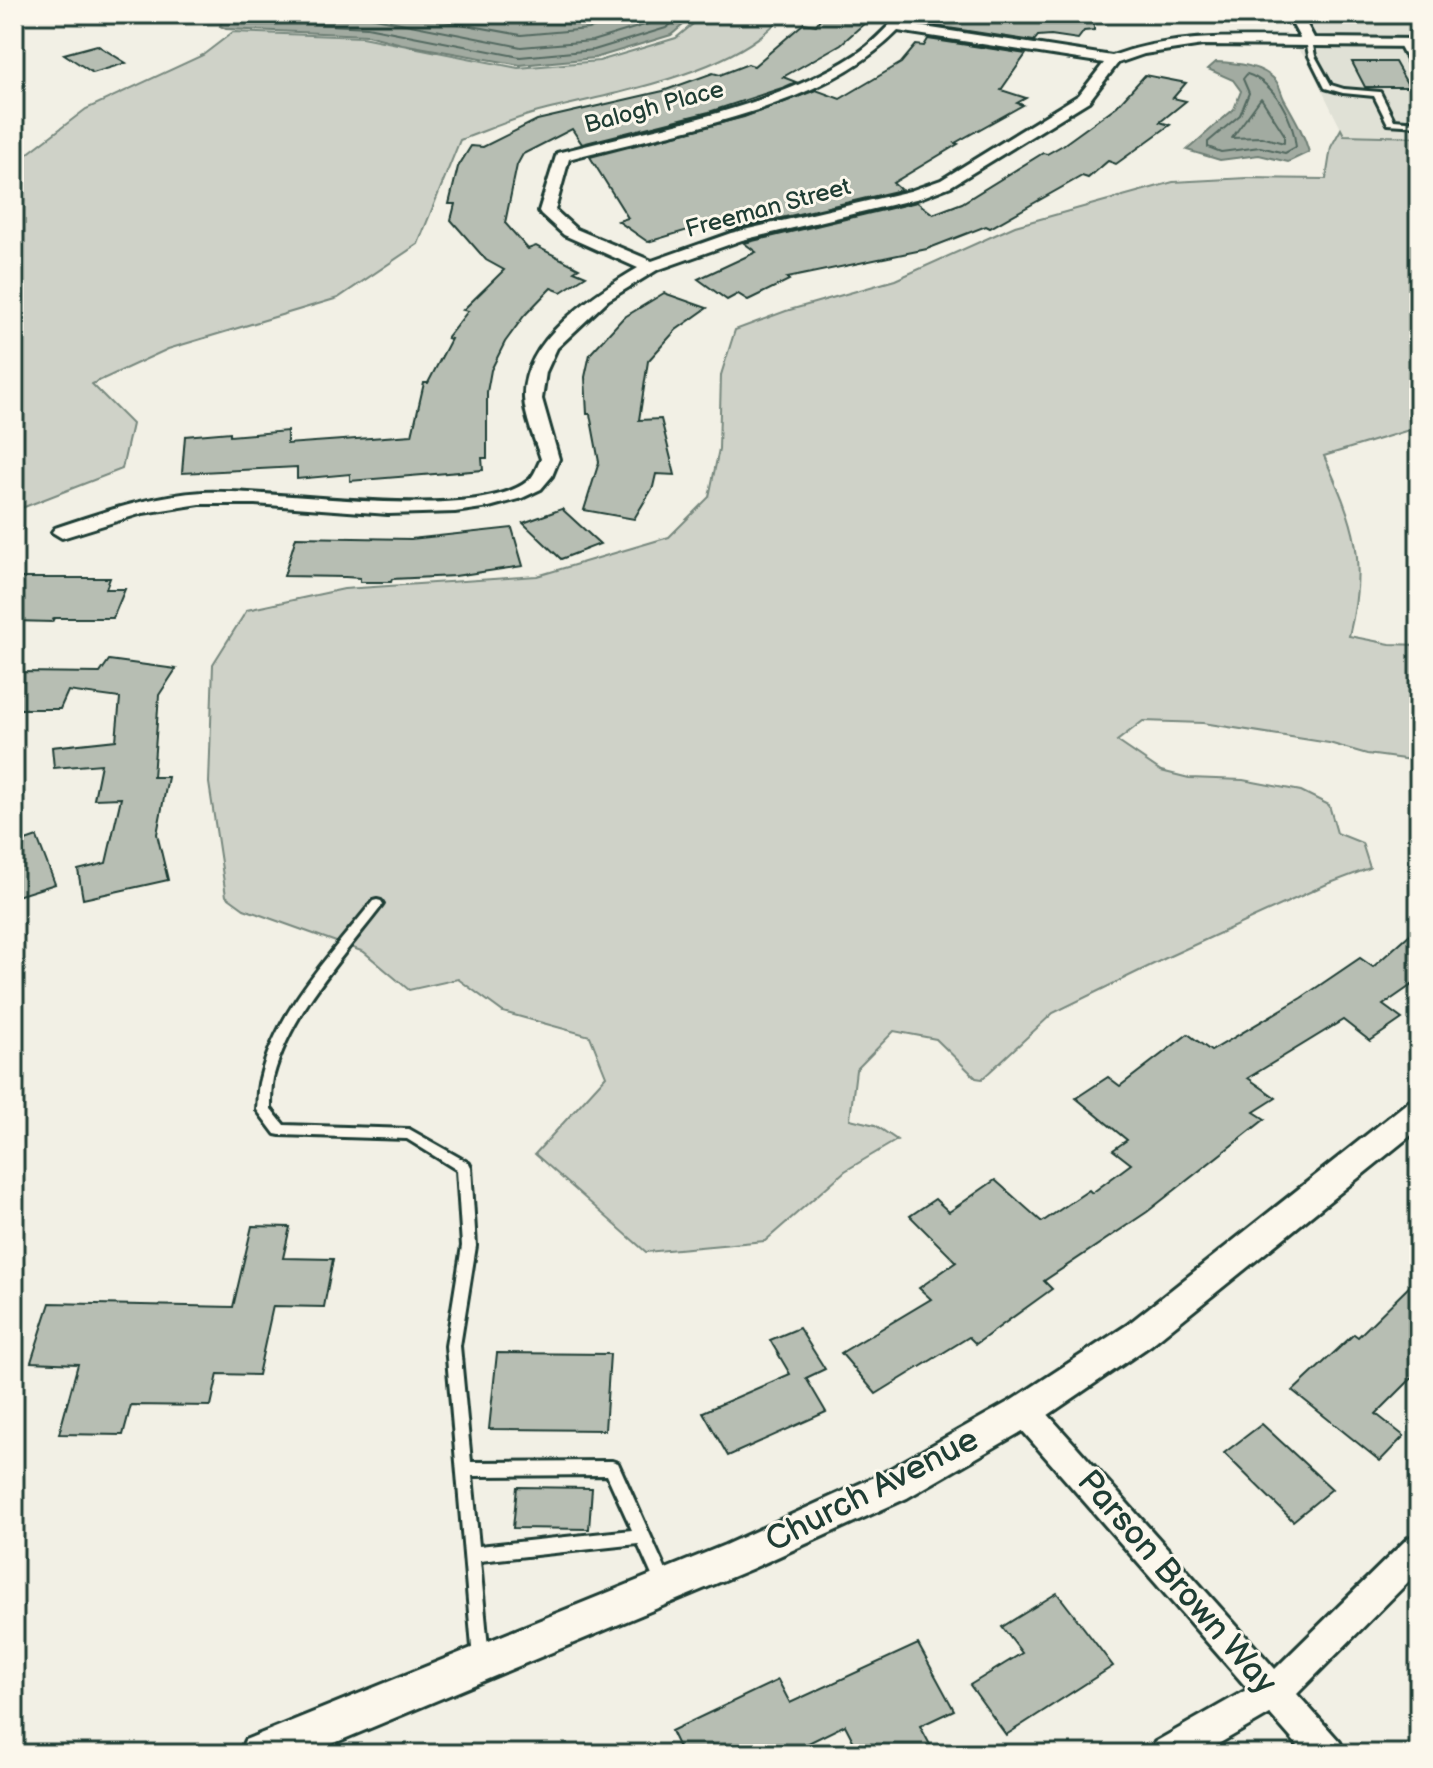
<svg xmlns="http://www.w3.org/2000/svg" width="1433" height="1768" font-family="'Balsamiq Sans',sans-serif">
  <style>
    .built { fill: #e0e1d6 }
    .green { fill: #cfd2c8; stroke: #77887e; stroke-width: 2 }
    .water { fill: #a2aba1; stroke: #6e7f75; stroke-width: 2 }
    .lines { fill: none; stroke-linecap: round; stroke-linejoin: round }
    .shore { stroke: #536960; stroke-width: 2 }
    .building { fill: #b7beb3; stroke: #1f3d34; stroke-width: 2 }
    .service-casing { stroke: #1f3d34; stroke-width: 6 }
    .minor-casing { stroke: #1f3d34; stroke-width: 6 }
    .tertiary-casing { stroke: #1f3d34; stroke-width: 6 }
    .service { fill: #fbf7ec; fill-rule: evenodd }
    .minor { fill: #fbf7ec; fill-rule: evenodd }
    .tertiary { fill: #fbf7ec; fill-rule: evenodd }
    .labels { text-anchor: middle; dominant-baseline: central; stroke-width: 6; stroke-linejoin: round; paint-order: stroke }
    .far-street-label { font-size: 24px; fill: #1f3d34; stroke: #fbf7ec }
    .near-street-label { font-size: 34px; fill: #1f3d34; stroke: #fbf7ec }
  </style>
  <rect width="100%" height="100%" fill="#f2f0e5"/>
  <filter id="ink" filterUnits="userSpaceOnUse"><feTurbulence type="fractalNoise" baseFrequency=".0125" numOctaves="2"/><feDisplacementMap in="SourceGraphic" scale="16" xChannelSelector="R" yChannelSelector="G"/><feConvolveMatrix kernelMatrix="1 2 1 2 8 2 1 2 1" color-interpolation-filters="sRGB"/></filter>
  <g filter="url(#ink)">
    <g class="built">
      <path d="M1304,14H1419V39L1317,38Z"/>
      <path d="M1293,44L1419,46V137L1344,135L1306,58Z"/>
    </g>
    <g class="green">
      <path d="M705,14H783C739,74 606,94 535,113C510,120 485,131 460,140L418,244L338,298L168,349L92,384L132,424L122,469L14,511V164L86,109L203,55L233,32L362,37L518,68L599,61L676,38Z"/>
      <path d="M1341,129L1344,135L1419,137V427L1324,456C1355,525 1368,560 1349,636L1390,644L1419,645V761L1367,754L1329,743L1203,723L1143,721L1117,741L1161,771L1189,778L1243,780L1301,791L1329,805L1337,833L1362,843L1370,868L1325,885L1170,956L1053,1013L982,1079L976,1078L936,1039L894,1031L856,1070L850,1119L875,1125L897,1140L845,1171L765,1241L646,1252L535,1154L606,1076L590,1036L503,1012L458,979L409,990L364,952L244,909L226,896L209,783L213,664L247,610L344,589L537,576L669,537L709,497L719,449L721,375L735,330L786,311L895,280L1015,226L1173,182L1247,178L1326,179L1331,147Z"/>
    </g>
    <g class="water">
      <path d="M225,14H696L671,35L595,58L520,65L402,44L367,35L226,29L220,26Z"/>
      <path d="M1216,62C1237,63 1262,65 1276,81C1280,86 1281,93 1284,99C1294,117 1303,131 1309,152L1288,162L1259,155L1220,160L1187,150L1234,109L1241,91L1233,80L1208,69Z"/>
    </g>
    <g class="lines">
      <g class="shore">
        <path d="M232,14L236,20L367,27L520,57L594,50L666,28L684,14"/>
        <path d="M322,14L370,17L521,47L592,41L661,20L668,14"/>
        <path d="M406,14L521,35L589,29L638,14"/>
        <path d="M1247,74C1275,83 1293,118 1296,147L1285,153L1260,147L1221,152L1208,147V142L1240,115L1249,93L1243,79Z"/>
        <path d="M1261,98L1284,134V143L1261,137L1232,138Z"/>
      </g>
    </g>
    <g class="building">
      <path d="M823,14H875L841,44L783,77L796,82L785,87L709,112L582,144L572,129L523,154L517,165L505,223L528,249L536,246L579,268L574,271L586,276L561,292L551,288L524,316L505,342L491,370L487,392V458H482L483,470L350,481V474L297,479V467L182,473L185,436L230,432V436L287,431V444L412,435L424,383H428L451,339L447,338L468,311L463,310L504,270L486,260L451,220L455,204H449L458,167L471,146L483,147L537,120L663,91L713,73L720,75L748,64L754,66L804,23L816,25Z"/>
      <path d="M941,14H1097L1094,19V30L1084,31L1078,39L1051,35L1038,36L1034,41L935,26Z"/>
      <path d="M928,39L1026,54L1001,90L1026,98L1017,103L1023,105L955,143L958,144L893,183L901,190L730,230L718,221L648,242L618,221L628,218L590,157L744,117L816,90L840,99L901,63L916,45L924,46Z"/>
      <path d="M97,45L126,63L93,73L64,54Z"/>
      <path d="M1352,62H1395L1409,87H1365Z"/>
      <path d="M1145,75L1186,83L1173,98L1186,101L1160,122L1170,125L1116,164L1108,161L1088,178L1082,176L990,228L986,226L927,249L787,278L789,280L748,300L738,294L727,300L698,279L756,252L744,243L917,202L933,214L962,203L1043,153L1047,154L1063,145L1117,106Z"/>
      <path d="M664,293L707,308L676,330L648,361L639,420L661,419L675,475L656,474L653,487L634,519L584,510L599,462L590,414H587L585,377L590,354L623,318Z"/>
      <path d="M562,509L600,544L561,559L523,523Z"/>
      <path d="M512,528L523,566L455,576L392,579L391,582H360V578L345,577L284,576L296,537L411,539Z"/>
      <path d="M14,578H110L106,589H125L113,618H54L52,622L14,621Z"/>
      <path d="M109,660L176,669L159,695L153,777H168L157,834L168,880L83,899L78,870L106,863L121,798L94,799L101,764L54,768L52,747L116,740L120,698L68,691L60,709H14V686L20,672L100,673Z"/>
      <path d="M37,837L55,884L14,897V845Z"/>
      <path d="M1419,926V980L1383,1005L1402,1019L1370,1041L1343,1020L1248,1078L1276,1098L1254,1112L1265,1119L1147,1212L1044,1281L1052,1289L976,1344L969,1337L876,1394L841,1353L931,1299L919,1288L956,1262L910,1216L935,1199L949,1212L995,1180L1042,1222L1089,1190L1092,1193L1131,1164L1113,1150L1127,1140L1076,1098L1108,1077L1120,1086L1188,1034L1211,1051L1301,998L1360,958L1373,967Z"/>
      <path d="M252,1226L290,1227L283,1258L333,1259L324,1307L273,1306L258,1375L218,1374L211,1406L131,1405L123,1435L59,1434L78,1364L31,1362L50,1303L233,1307Z"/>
      <path d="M1419,1277V1371L1376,1414L1404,1436L1380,1461L1293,1391L1354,1334L1358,1337Z"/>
      <path d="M799,1328L825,1369L806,1378L826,1412L728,1456L703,1412L790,1374L770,1340Z"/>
      <path d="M497,1353L610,1354L605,1430L489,1429Z"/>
      <path d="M1262,1424L1332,1489L1293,1521L1224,1453Z"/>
      <path d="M517,1487L592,1488L589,1529L513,1528Z"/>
      <path d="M1057,1593L1113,1666L1006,1735L970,1685L1022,1653L1002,1627Z"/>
      <path d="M918,1644L954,1710L920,1726L935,1754H860L845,1725L786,1754H682L671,1731L778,1680L790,1703Z"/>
    </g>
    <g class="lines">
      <g class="service-casing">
        <g id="service">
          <path d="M1309,39L1312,41L1315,56L1331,85L1344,89L1380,92L1394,120L1419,122V126L1388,124L1374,96L1343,93L1325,88L1309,56L1306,41Z"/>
          <path d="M1399,41L1404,42L1419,69V77L1415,75L1398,42Z"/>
          <path d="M377,900L381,901L383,904L381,907C341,959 290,1013 273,1078C271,1088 271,1099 271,1109L284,1125L409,1129L469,1163L471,1167L476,1246L460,1346L471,1462L612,1461L618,1463L672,1584L670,1589L664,1592L658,1589L638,1544L480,1561L489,1659L487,1665L481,1667L475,1665L473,1659L446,1346L462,1246L457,1170L407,1139L280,1135L275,1134L257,1110C258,1100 257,1089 260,1079C276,1011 330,955 373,901ZM607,1475L632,1530L479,1546L472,1476Z"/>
        </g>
      </g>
      <g class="minor-casing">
        <g id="minor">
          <path d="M900,14H915L905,24L1112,56C1173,34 1236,37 1300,38L1287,14H1301L1314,38L1419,39V47L1203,45L1144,54L1118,63L1089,101L951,186L920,198L742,240L657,270L608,300L557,348L546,372L542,399L559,459L552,476L541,489L522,498L489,507L455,512L388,514L255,504H200L143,513L62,538L52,532L55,528C103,512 152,495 203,492C276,488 476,525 529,480C535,475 537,466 541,459C535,440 525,418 524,398C522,340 594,294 638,268L564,235L541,214L539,211L557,153C653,127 770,110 855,55C872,44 886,28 900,14ZM898,31L1104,63L1079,95L941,180L910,191L731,233L652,261L576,229L555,210L569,159C675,130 818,112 898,31Z"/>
          <path d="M1025,1398L1036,1401L1275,1669L1408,1538L1419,1534V1571L1297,1694L1340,1742L1345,1754H1305L1270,1714L1201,1754H1150L1155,1742L1248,1689L1014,1421L1010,1411L1014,1401Z"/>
        </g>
      </g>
      <g class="tertiary-casing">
        <path id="tertiary" d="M1419,1099V1129L1151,1345L1038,1422L907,1498L751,1569L308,1754H239L245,1740L725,1545L881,1474L1012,1400L1127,1325L1408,1102Z"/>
      </g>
      <use href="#service" class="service"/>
      <use href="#minor" class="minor"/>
      <use href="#tertiary" class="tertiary"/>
    </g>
  </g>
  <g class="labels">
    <g class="far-street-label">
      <text transform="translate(654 107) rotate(-15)">Balogh Place</text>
      <text transform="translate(768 208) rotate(-15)">Freeman Street</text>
    </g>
    <g class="near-street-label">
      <text transform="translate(872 1490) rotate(-27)">Church Avenue</text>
      <text transform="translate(1177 1582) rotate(49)">Parson Brown Way</text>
    </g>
  </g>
  <rect width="1433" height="1768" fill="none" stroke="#fbf7ec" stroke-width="48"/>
  <rect x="24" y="24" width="1385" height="1720" fill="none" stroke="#1f3d34" stroke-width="3" filter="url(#ink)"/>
</svg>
